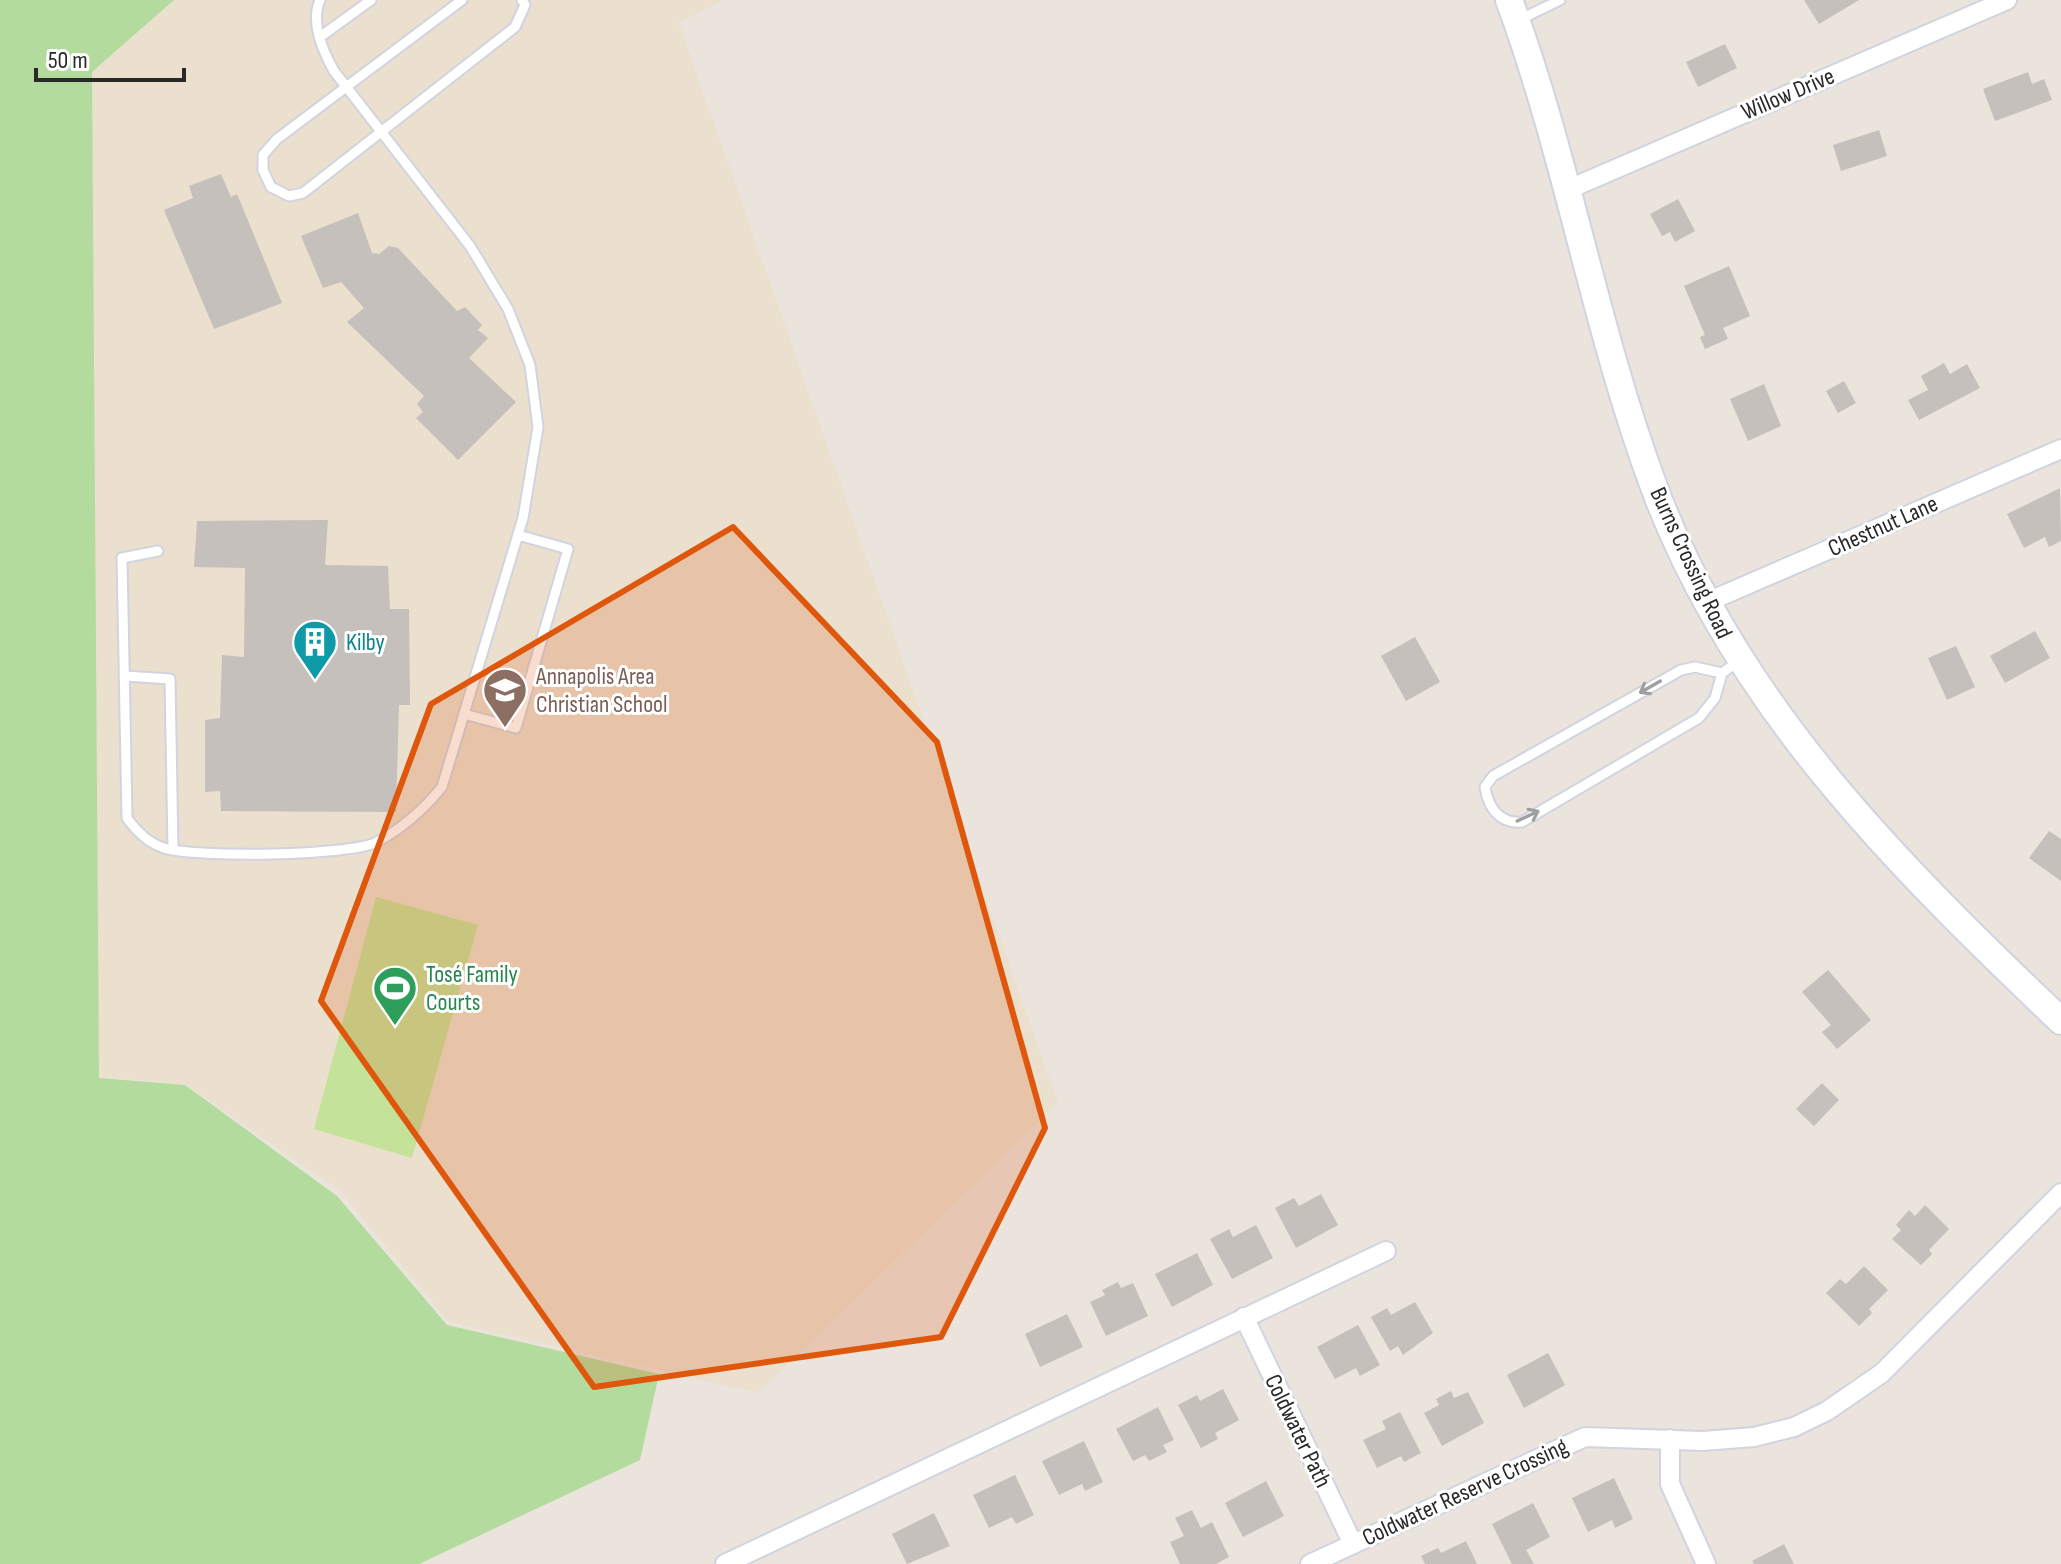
<svg xmlns="http://www.w3.org/2000/svg" width="2061" height="1564" font-family="'Sofia Sans Condensed',sans-serif">
  <style>
    .education { fill: #eae0cd }
    .green { fill: #b3db9d }
    .pitch { fill: #c4e29a }
    .building { fill: #c5c0bb }
    .lines { fill: none; stroke-linecap: round; stroke-linejoin: round }
    .lane-casing { stroke: #d1d4e0; stroke-width: 13 }
    .street-casing { stroke: #d1d4e0; stroke-width: 22 }
    .secondary-casing { stroke: #d1d4e0; stroke-width: 30 }
    .lane { stroke: #fff; stroke-width: 9 }
    .street { stroke: #fff; stroke-width: 18 }
    .secondary { stroke: #fff; stroke-width: 26 }
    .oneway { stroke: #9f9f9f }
    .marked { fill: #de570d; fill-opacity: 0.2; stroke: #de570d; stroke-width: 6; stroke-linejoin: round }
    .labels { text-anchor: middle; dominant-baseline: central; stroke-width: 6; stroke-linejoin: round; paint-order: stroke }
    .street-label { font-size: 24px; fill: #292929; stroke: #fff }
    .culture-label { font-size: 24px; fill: #0d838f; stroke: #fff; text-anchor: start }
    .education-label { font-size: 24px; fill: #785e54; stroke: #fff; text-anchor: start }
    .leisure-label { font-size: 24px; fill: #27864d; stroke: #fff; text-anchor: start }
  </style>
  <rect width="100%" height="100%" fill="#eae4dc"/>
  <path class="education" d="M174,0H723L679,23L1058,1103L758,1393L449,1322L340,1191L185,1084L100,1077L68,381L0,246L54,107Z"/>
  <path class="green" d="M0,0H174L92,72L99,1078L185,1085L337,1196L447,1325L659,1374L640,1460L419,1564H0Z"/>
  <path class="pitch" d="M376,897L478,925L412,1158L314,1129Z"/>
  <g class="building">
    <path d="M1804,0H1859L1819,24Z"/>
    <path d="M1725,44L1737,68L1698,87L1686,62Z"/>
    <path d="M2028,72L2032,84L2044,79L2052,100L1995,121L1983,89Z"/>
    <path d="M1879,130L1887,156L1841,171L1833,145Z"/>
    <path d="M221,174L231,197L237,194L282,303L214,329L164,210L193,198L189,186Z"/>
    <path d="M1678,199L1695,231L1675,242L1670,232L1662,236L1650,214Z"/>
    <path d="M358,213L372,253L379,254L389,246L398,248L457,311L465,307L482,325L478,330L488,338L469,358L516,402L458,460L416,418L423,412L417,404L424,396L347,322L364,308L341,282L323,288L301,236Z"/>
    <path d="M1729,266L1750,316L1723,328L1728,339L1705,349L1700,337L1705,335L1684,286Z"/>
    <path d="M1944,363L1950,374L1967,364L1980,388L1919,420L1908,400L1928,390L1921,376Z"/>
    <path d="M1844,381L1856,403L1838,413L1826,391Z"/>
    <path d="M1764,384L1781,426L1748,441L1730,399Z"/>
    <path d="M2060,488L2061,541L2049,547L2045,537L2024,548L2007,514Z"/>
    <path d="M328,520L325,565L388,566L390,609H409L410,705H399L396,812L221,811L220,791L205,792V720L220,718L222,655L244,657L245,568L194,567L197,521Z"/>
    <path d="M2035,631L2050,658L2005,683L1990,656Z"/>
    <path d="M1415,637L1440,682L1406,701L1381,656Z"/>
    <path d="M1956,646L1975,687L1947,700L1928,658Z"/>
    <path d="M2049,831L2061,839V881L2029,858Z"/>
    <path d="M1828,970L1871,1020L1837,1049L1822,1032L1831,1025L1802,992Z"/>
    <path d="M1822,1083L1839,1100L1814,1126L1796,1109Z"/>
    <path d="M1321,1194L1338,1225L1296,1248L1275,1208L1294,1198L1299,1206Z"/>
    <path d="M1925,1205L1949,1229L1929,1250L1932,1254L1921,1265L1892,1239L1901,1230L1896,1225L1909,1210L1915,1216Z"/>
    <path d="M1256,1225L1273,1258L1232,1279L1210,1239L1229,1229L1233,1237Z"/>
    <path d="M1197,1253L1213,1285L1172,1307L1155,1274Z"/>
    <path d="M1864,1266L1888,1290L1869,1309L1872,1313L1859,1326L1826,1293L1840,1279L1846,1284Z"/>
    <path d="M1118,1282L1121,1288L1133,1283L1148,1316L1106,1336L1090,1302L1105,1295L1102,1290Z"/>
    <path d="M1415,1302L1433,1333L1403,1355L1398,1346L1390,1351L1371,1317L1387,1308L1391,1315Z"/>
    <path d="M1067,1314L1083,1347L1040,1367L1025,1334Z"/>
    <path d="M1358,1325L1380,1365L1360,1376L1356,1368L1335,1379L1317,1347Z"/>
    <path d="M1548,1353L1565,1385L1524,1408L1507,1375Z"/>
    <path d="M1223,1389L1239,1420L1215,1433L1218,1439L1201,1448L1178,1405L1197,1395L1200,1401Z"/>
    <path d="M1451,1391L1454,1398L1468,1392L1484,1423L1442,1446L1424,1413L1439,1405L1436,1399Z"/>
    <path d="M1158,1407L1174,1440L1163,1445L1167,1452L1149,1461L1145,1455L1133,1461L1116,1429Z"/>
    <path d="M1400,1412L1421,1453L1404,1462L1401,1456L1377,1468L1363,1440L1386,1429L1382,1421Z"/>
    <path d="M1084,1441L1103,1482L1085,1491L1082,1484L1059,1495L1042,1461Z"/>
    <path d="M1015,1475L1034,1515L1016,1524L1012,1517L989,1528L973,1495Z"/>
    <path d="M1614,1478L1633,1519L1615,1528L1612,1520L1588,1532L1572,1498Z"/>
    <path d="M1266,1481L1284,1516L1243,1537L1225,1503Z"/>
    <path d="M1533,1503L1550,1537L1526,1550L1534,1564H1512L1492,1524Z"/>
    <path d="M1192,1510L1201,1528L1212,1522L1229,1557L1216,1564H1180L1170,1542L1184,1536L1175,1518Z"/>
    <path d="M934,1513L950,1546L907,1564L892,1534Z"/>
    <path d="M1466,1541L1477,1564H1425L1421,1556L1438,1548L1441,1553Z"/>
    <path d="M1784,1544L1794,1564H1754L1752,1561Z"/>
  </g>
  <g class="lines">
    <g class="lane-casing">
      <g id="lane">
        <path d="M462,0L277,139L263,155V170L271,187L289,196L303,193L515,27L525,5L522,0"/>
        <path d="M1519,20L1560,0"/>
        <path d="M320,37L371,0"/>
        <path d="M158,551L122,558L127,818C137,832 148,843 164,848C195,858 350,856 377,842C403,828 424,809 442,787L523,518L538,427L530,365L508,309L470,246L334,71C323,51 310,23 320,0"/>
        <path d="M1722,673L1695,667L1681,670L1493,776L1485,787C1488,808 1500,824 1522,822L1699,718L1715,698L1722,673L1739,661"/>
        <path d="M125,676L170,679L173,849"/>
        <path d="M464,714L516,728L568,549L518,535"/>
      </g>
    </g>
    <g class="street-casing">
      <g id="street">
        <path d="M1569,189L2007,0"/>
        <path d="M1705,603L2061,449"/>
        <path d="M1244,1317L1353,1544"/>
        <path d="M1670,1439V1484L1706,1564"/>
        <path d="M725,1564L1386,1251"/>
        <path d="M1310,1564L1585,1437L1703,1441L1754,1437L1794,1427L1827,1411L1882,1373L2061,1193"/>
      </g>
    </g>
    <g class="secondary-casing">
      <path id="secondary" d="M1509,0C1568,159 1595,329 1654,487C1735,704 1897,865 2061,1021"/>
    </g>
    <use href="#lane" class="lane"/>
    <use href="#street" class="street"/>
    <use href="#secondary" class="secondary"/>
  </g>
  <defs><path id="oneway-shaft" d="M-6 0H5M1.5-3L5.5 0L1.5 3" fill="none" stroke-width="1.6" stroke-linecap="round" stroke-linejoin="round" transform="scale(2)"/></defs>
  <g class="oneway">
    <use href="#oneway-shaft" transform="translate(1650 687) rotate(150)"/>
    <use href="#oneway-shaft" transform="translate(1528 816) rotate(-25)"/>
  </g>
  <path class="marked" d="M733,527L937,742L1045,1128L941,1337L594,1387L321,1001L431,704Z"/>
  <defs>
    <g id="building-pin" transform="scale(2.3)"><path d="M0 17L-7.5 6A9.5 9.5 0 1 1 7.5 6Z" fill="#0f9aa8" stroke="#fff"/><path d="M-4-6H4V6H1V3H-1V6H-4ZM-2.5-4.3h1.7v1.8h-1.7ZM.8-4.3h1.7v1.8H.8ZM-2.5-1h1.7V.8h-1.7ZM.8-1h1.7V.8H.8Z" fill="#fff"/></g>
    <g id="school-pin" transform="scale(2.3)"><path d="M0 17L-7.5 6A9.5 9.5 0 1 1 7.5 6Z" fill="#8d6e63" stroke="#fff"/><path d="M0-5L7-2L0 1L-7-2ZM-4 1L0 2.5L4 1V4Q0 6-4 4Z" fill="#fff"/></g>
    <g id="stadium-pin" transform="scale(2.3)"><path d="M0 17L-7.5 6A9.5 9.5 0 1 1 7.5 6Z" fill="#2e9e5b" stroke="#fff"/><path d="M0-5a6.5 5 0 1 0 0 10a6.5 5 0 1 0 0-10ZM-3.5-1.8h7v3.6h-7Z" fill="#fff"/></g>
  </defs>
  <g fill-rule="evenodd">
    <use href="#building-pin" x="315" y="642"/>
    <use href="#school-pin" x="505" y="690"/>
    <use href="#stadium-pin" x="395" y="988"/>
  </g>
  <g class="labels">
    <g class="street-label">
      <text transform="translate(1788 94) rotate(-23)">Willow Drive</text>
      <text transform="translate(1883 526) rotate(-24)">Chestnut Lane</text>
      <text transform="translate(1691 563) rotate(65)">Burns Crossing Road</text>
      <text transform="translate(1298 1431) rotate(64)">Coldwater Path</text>
      <text transform="translate(1465 1492) rotate(-25)">Coldwater Reserve Crossing</text>
    </g>
    <g class="culture-label">
      <text x="346" y="642">Kilby</text>
    </g>
    <g class="education-label">
      <text x="536" y="676">Annapolis Area<tspan x="536" dy="28">Christian School</tspan></text>
    </g>
    <g class="leisure-label">
      <text x="426" y="974">Tosé Family<tspan x="426" dy="28">Courts</tspan></text>
    </g>
  </g>
  <path d="M36 68v12h148v-12" fill="none" stroke="#292929" stroke-width="4"/>
  <text x="48" y="68" font-size="24" fill="#292929" stroke="#ffffff" stroke-width="6" paint-order="stroke">50 m</text>
</svg>
